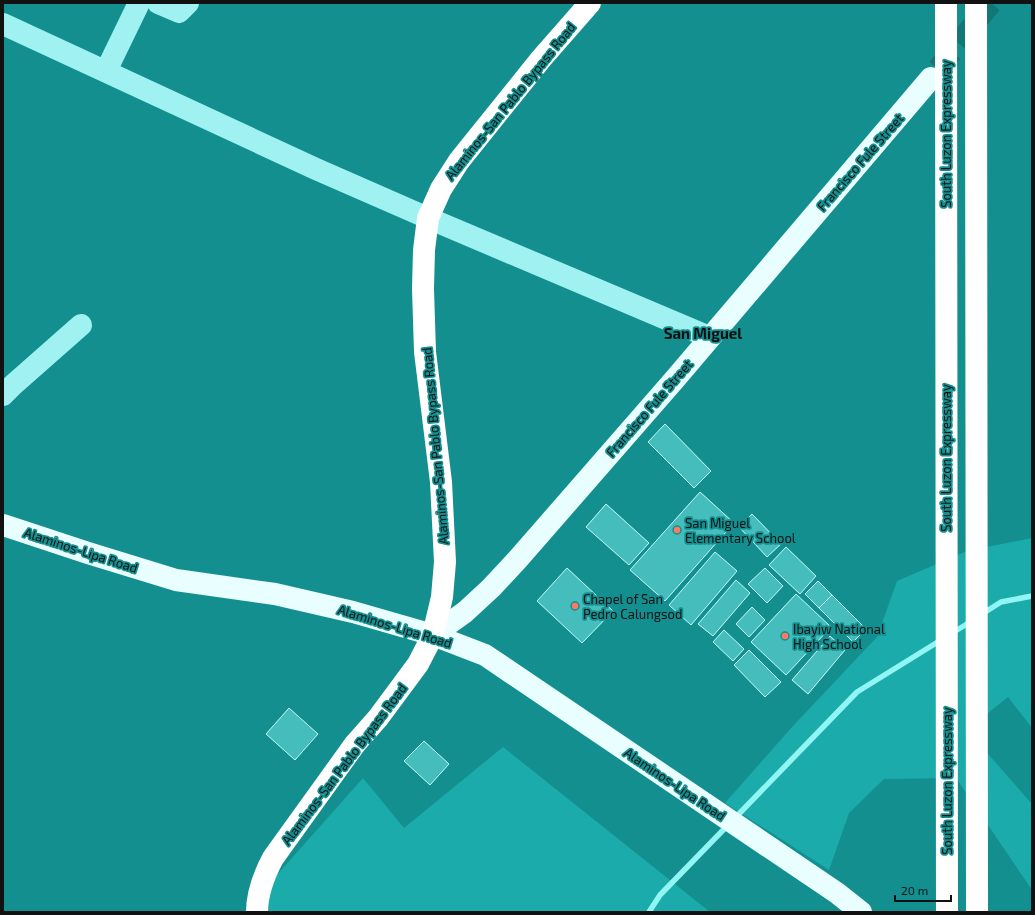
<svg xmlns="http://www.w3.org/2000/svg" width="1035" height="915" font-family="'Exo 2',sans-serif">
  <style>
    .green { fill: #1babaa }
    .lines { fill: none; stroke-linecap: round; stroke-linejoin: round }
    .stream { stroke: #90f5f3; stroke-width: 5.5 }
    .building { fill: #45bdbd; stroke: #c6fcfc }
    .major-tunnel { stroke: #137677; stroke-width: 22; stroke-dasharray: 22 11; stroke-linecap: butt }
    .minor { stroke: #9ff2f1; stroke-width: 22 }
    .major { stroke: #e9feff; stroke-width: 22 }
    .highway { stroke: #fff; stroke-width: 22 }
    .poi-dot { fill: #ff785f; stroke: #138f90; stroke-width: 1.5 }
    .labels { text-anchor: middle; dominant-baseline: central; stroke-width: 3.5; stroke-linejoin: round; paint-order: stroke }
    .street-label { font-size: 13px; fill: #111; stroke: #138f90 }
    .poi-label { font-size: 13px; fill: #111; stroke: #138f90; text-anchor: start }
    .quarter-label { font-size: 15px; font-weight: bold; fill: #111; stroke: #138f90 }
  </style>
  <rect width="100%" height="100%" fill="#138f90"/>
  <g class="green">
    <path d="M1032,538V728L1008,697L967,730L1032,804V890L956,778L884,779L849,813L829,870L725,803L792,727L877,637L897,581L967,551Z"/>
    <path d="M503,747L710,912H244L363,778L404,828Z"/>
  </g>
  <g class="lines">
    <g class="stream">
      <path d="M982,614L1001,602L1032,596"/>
      <path d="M952,633L972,621"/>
      <path d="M734,819L857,692L941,640"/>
      <path d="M649,912L660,895L728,825"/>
    </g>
  </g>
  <g class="building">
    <path d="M665,424L711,471L694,488L648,442Z"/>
    <path d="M700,492L734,523L665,601L630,570Z"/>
    <path d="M606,504L649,543L629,565L586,527Z"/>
    <path d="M752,514L781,544L767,557L739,527Z"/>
    <path d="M786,547L816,576L800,594L769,565Z"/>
    <path d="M715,552L737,571L691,625L669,605Z"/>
    <path d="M567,568L613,611L582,643L537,601Z"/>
    <path d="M765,568L783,586L767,603L748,584Z"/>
    <path d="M736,580L750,593L713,636L698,624Z"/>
    <path d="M818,581L832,595L819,608L805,594Z"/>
    <path d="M796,594L831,627L786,675L751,642Z"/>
    <path d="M832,595L866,629L853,642L819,608Z"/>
    <path d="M752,607L765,620L749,637L736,624Z"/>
    <path d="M724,630L744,649L733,661L713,642Z"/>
    <path d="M830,636L845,650L808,694L792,680Z"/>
    <path d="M749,650L781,682L765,697L734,665Z"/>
    <path d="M289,708L318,734L295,760L266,734Z"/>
    <path d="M424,741L449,764L430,785L404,761Z"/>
  </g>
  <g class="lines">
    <path class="major-tunnel" d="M938,69L991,3"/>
    <g class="minor">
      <path d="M158,3L179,12L188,3"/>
      <path d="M3,24L316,169L428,218L709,337"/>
      <path d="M106,71L139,3"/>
      <path d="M3,395L13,385L81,325"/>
    </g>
    <g class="major">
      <path d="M3,525L88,553L176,580L275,594L353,612L433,635L485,655L837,893L861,912"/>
      <path d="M433,635L465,612L491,588L518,559L675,379L931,78"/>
    </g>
    <g class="highway">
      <path d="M946,3L947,912"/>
      <path d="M976,3L977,912"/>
      <path d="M257,912C257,893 264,875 273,858L355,744L378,718L401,687L418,664L433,635L442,597L445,562L441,482L425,352L423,289L424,250L428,218L441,189L459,161L541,59L590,3"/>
    </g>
  </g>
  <g class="poi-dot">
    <circle cx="677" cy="530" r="4"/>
    <circle cx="575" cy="606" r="4"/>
    <circle cx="785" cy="636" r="4"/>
  </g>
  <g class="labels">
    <g class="street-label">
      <text transform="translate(510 101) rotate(-51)">Alaminos-San Pablo Bypass Road</text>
      <text transform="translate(946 134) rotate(-90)">South Luzon Expressway</text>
      <text transform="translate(860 162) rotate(-49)">Francisco Fule Street</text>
      <text transform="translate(649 408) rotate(-49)">Francisco Fule Street</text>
      <text transform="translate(435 446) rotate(-95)">Alaminos-San Pablo Bypass Road</text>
      <text transform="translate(946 458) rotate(-90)">South Luzon Expressway</text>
      <text transform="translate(81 550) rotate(18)">Alaminos-Lipa Road</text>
      <text transform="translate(395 626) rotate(17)">Alaminos-Lipa Road</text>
      <text transform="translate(344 764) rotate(-53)">Alaminos-San Pablo Bypass Road</text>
      <text transform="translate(947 781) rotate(-90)">South Luzon Expressway</text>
      <text transform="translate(675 784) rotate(34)">Alaminos-Lipa Road</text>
    </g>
    <g class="poi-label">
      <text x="685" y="523">San Miguel<tspan x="685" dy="15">Elementary School</tspan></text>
      <text x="583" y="599">Chapel of San<tspan x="583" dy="15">Pedro Calungsod</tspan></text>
      <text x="793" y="629">Ibayiw National<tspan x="793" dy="15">High School</tspan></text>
    </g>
    <g class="quarter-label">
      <text x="703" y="333">San Miguel</text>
    </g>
  </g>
  <rect width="1035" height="915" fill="none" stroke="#111111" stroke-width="8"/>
  <path d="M895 895v6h56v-6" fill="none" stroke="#111111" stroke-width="2"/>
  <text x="901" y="895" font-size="12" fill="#111111" stroke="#138f90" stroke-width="3" paint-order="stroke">20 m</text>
</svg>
